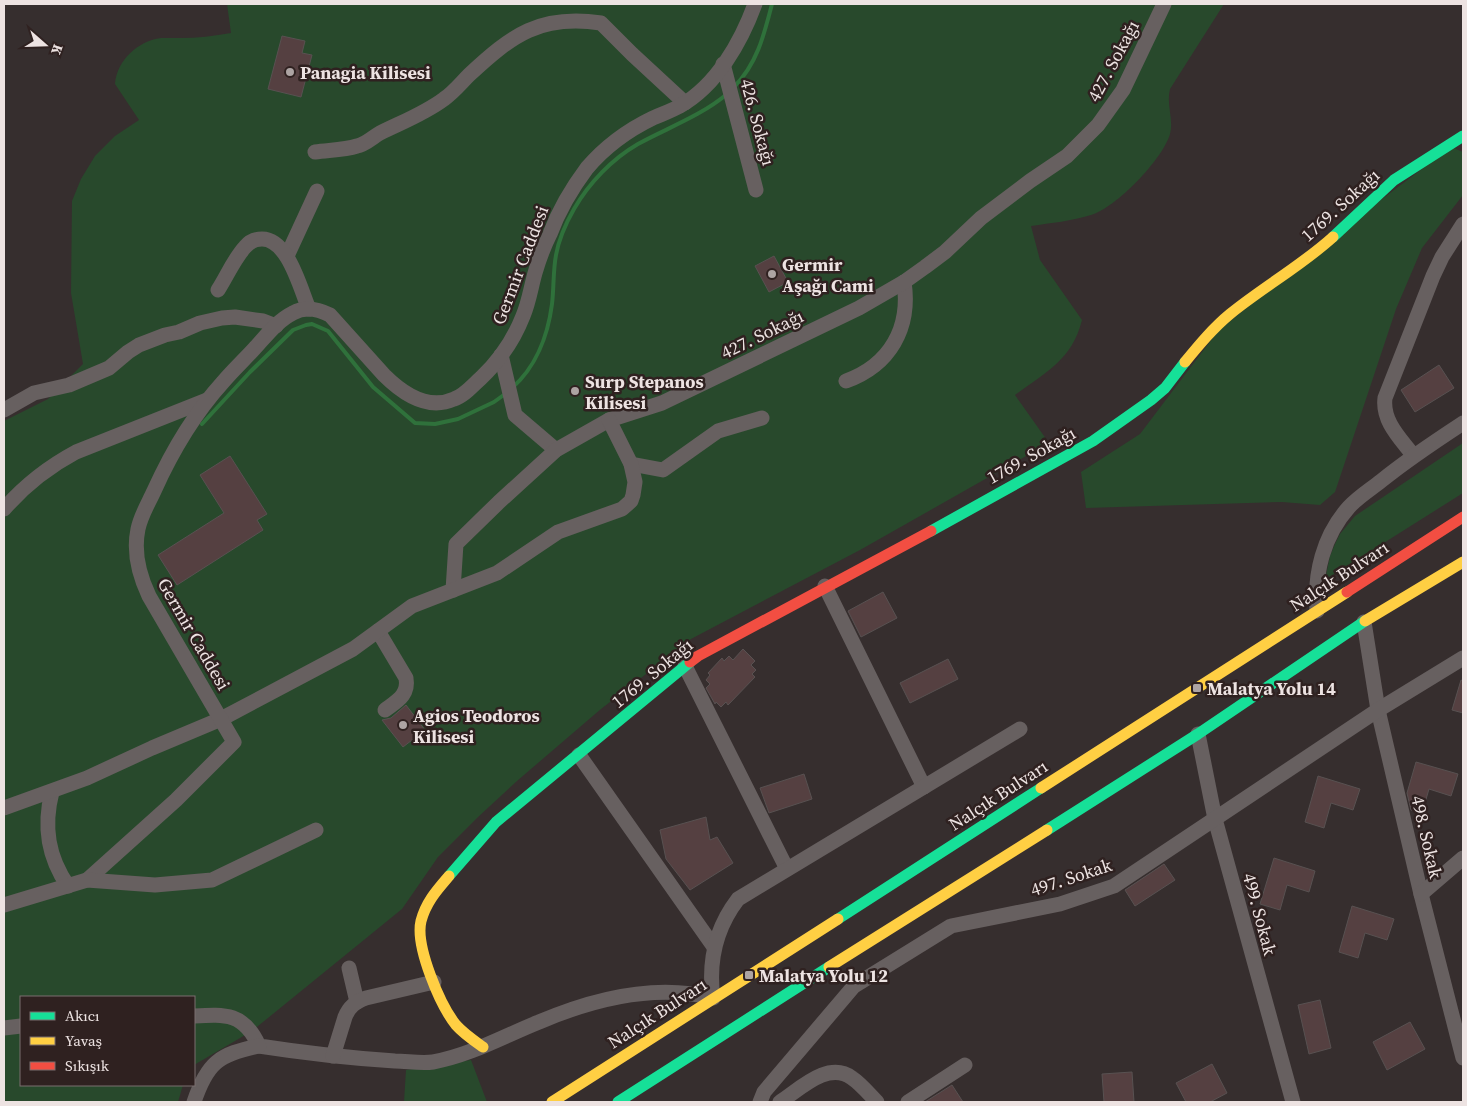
<svg xmlns="http://www.w3.org/2000/svg" width="1467" height="1106" font-family="'Source Serif 4',serif">
  <style>
    .green { fill: #28492c }
    .lines { fill: none; stroke-linecap: round; stroke-linejoin: round }
    .stream { stroke: #2f713b; stroke-width: 4 }
    .building { fill: #554041; stroke: #585151 }
    .street { stroke: #676060; stroke-width: 15 }
    .fast { stroke: #16e098; stroke-width: 11 }
    .slow { stroke: #ffcf43; stroke-width: 11 }
    .jam { stroke: #f24e42; stroke-width: 11 }
    .poi-dot { fill: #ada4a3; stroke: #2f2120; stroke-width: 2 }
    .labels { text-anchor: middle; dominant-baseline: central; stroke-width: 5; stroke-linejoin: round; paint-order: stroke }
    .street-label { font-size: 18px; fill: #ede3e2; stroke: #2f2120 }
    .poi-label { font-size: 18px; font-weight: bold; fill: #ede3e2; stroke: #2f2120; text-anchor: start }
  </style>
  <rect width="100%" height="100%" fill="#362e2e"/>
  <g class="green">
    <path d="M227,4H1224L1170,89C1166,105 1174,119 1170,134C1163,159 1116,208 1091,215C1072,221 1051,223 1031,226L1040,260L1082,320C1072,360 1046,372 1015,395L1049,443L860,550L691,639L601,709L517,781L477,818L438,857L402,909L252,1031L194,1065V997H21V1085H183L178,1102H4V421L48,399L83,364L71,293L72,201L81,179L95,156L115,136L139,120L115,84C117,60 138,41 161,38C167,38 174,38 181,38C197,38 214,36 231,33Z"/>
    <path d="M1451,147L1463,152V195L1422,248L1396,309L1335,492L1320,505L1282,502L1086,508L1081,472L1140,434L1218,331L1357,218Z"/>
    <path d="M1463,443V493L1325,580L1330,556L1335,544L1340,534L1355,516Z"/>
    <path d="M471,1060L487,1102H404L406,1070Z"/>
  </g>
  <g class="lines">
    <g class="stream">
      <path d="M734,87C757,64 764,35 772,4"/>
      <path d="M512,388C536,367 548,335 552,304C554,287 553,271 556,255C559,238 566,223 574,209C589,183 612,159 638,144C667,128 701,116 727,94"/>
      <path d="M202,424L250,372L293,330L306,325L312,324L328,331L373,387L415,423L435,424L458,419L494,402L505,394"/>
    </g>
  </g>
  <g class="building">
    <path d="M282,36L305,41L302,53L312,55L301,97L268,89Z"/>
    <path d="M774,256L788,282L769,292L755,266Z"/>
    <path d="M1439,365L1454,388L1415,412L1401,390Z"/>
    <path d="M230,456L267,514L257,520L263,530L177,585L158,555L224,513L200,475Z"/>
    <path d="M883,592L897,618L861,637L848,611Z"/>
    <path d="M743,649L755,661L751,665L756,670L752,674L755,677L728,705L726,702L721,707L716,702L715,704L706,688L710,684L706,680L710,675L708,673L722,658L724,661L729,656L733,660Z"/>
    <path d="M948,659L958,679L910,703L900,683Z"/>
    <path d="M1461,680L1463,681V713L1452,710Z"/>
    <path d="M406,705L425,730L403,747L382,720L391,718Z"/>
    <path d="M1416,762L1458,774L1451,796L1429,789L1422,813L1411,810L1407,793Z"/>
    <path d="M804,774L812,799L769,813L760,788Z"/>
    <path d="M1318,776L1360,789L1353,810L1331,803L1324,828L1305,822Z"/>
    <path d="M706,817L710,840L717,837L733,863L690,890L666,859L660,830Z"/>
    <path d="M1274,858L1315,871L1309,892L1287,885L1280,910L1260,904Z"/>
    <path d="M1164,864L1175,880L1135,906L1125,890Z"/>
    <path d="M1352,906L1394,919L1387,940L1365,933L1358,958L1339,952Z"/>
    <path d="M1320,1000L1331,1048L1309,1054L1298,1005Z"/>
    <path d="M1410,1022L1425,1049L1387,1070L1373,1042Z"/>
    <path d="M1212,1064L1227,1093L1210,1102H1186L1176,1083Z"/>
    <path d="M1132,1072L1134,1102H1104L1102,1074Z"/>
    <path d="M952,1085L963,1102H925Z"/>
  </g>
  <g class="lines">
    <g class="street">
      <path d="M723,64L756,190"/>
      <path d="M315,152C329,150 344,150 357,146C365,145 373,137 380,133C402,122 424,114 444,99C454,92 461,83 469,75C512,35 540,14 601,23L632,54L685,103"/>
      <path d="M287,256L317,191"/>
      <path d="M218,290C227,276 234,259 245,247C249,242 255,239 262,239C288,239 300,288 309,309"/>
      <path d="M501,355L515,415L556,450"/>
      <path d="M846,381C890,365 911,328 904,282"/>
      <path d="M4,410L34,393L69,385L109,368L128,352L139,345L165,335L179,332L200,323L222,318L235,317L263,321L276,326"/>
      <path d="M1413,455C1400,438 1382,421 1385,398L1433,276L1442,257L1463,224"/>
      <path d="M631,464L663,470L718,431L762,418"/>
      <path d="M4,509C25,485 48,467 76,452L207,400"/>
      <path d="M825,586L924,787"/>
      <path d="M453,590L456,544L499,502L556,450L609,420L662,403L859,308L904,282L925,267L945,252L981,218L1030,181L1067,156L1098,125L1123,90L1164,4"/>
      <path d="M1317,611C1314,574 1323,536 1349,507C1358,497 1371,489 1381,481C1408,459 1434,442 1463,423"/>
      <path d="M1364,622L1378,710L1421,894L1463,1058"/>
      <path d="M378,631L406,678C409,695 397,701 385,710"/>
      <path d="M685,666L787,869"/>
      <path d="M1198,734L1215,819L1293,1102"/>
      <path d="M579,755L714,947"/>
      <path d="M52,792C43,827 48,857 68,886"/>
      <path d="M4,808L87,778L152,748L221,719L353,649L412,606L497,573L558,532L622,509L631,501L633,495L635,482L631,464L609,420"/>
      <path d="M87,880L176,800L234,742L149,596C139,575 133,553 138,529C141,515 148,504 154,491C172,451 194,414 223,382C233,370 244,360 254,349C266,336 277,321 293,313C305,306 318,309 330,315L384,375C402,393 427,411 454,399C464,396 473,385 481,378C499,361 514,339 523,316C529,302 531,287 535,273C539,259 544,246 550,234C559,210 572,188 587,168C605,147 628,130 653,118C662,114 671,111 680,106C717,85 741,42 755,4"/>
      <path d="M1421,894L1463,858"/>
      <path d="M4,905L87,880L155,885L212,880L316,830"/>
      <path d="M349,968L357,1002"/>
      <path d="M194,1016C226,1014 244,1013 259,1046C304,1053 349,1058 395,1061C407,1061 421,1064 433,1062C471,1055 504,1036 539,1022C593,999 655,983 713,998C708,961 715,929 738,899L1020,729"/>
      <path d="M4,1028L21,1026"/>
      <path d="M333,1056L345,1017C349,1007 355,1002 366,998L434,982"/>
      <path d="M194,1102C207,1063 219,1054 259,1046"/>
      <path d="M760,1102L764,1092L854,986L951,926L1060,904L1114,886L1378,710L1463,658"/>
      <path d="M780,1102C799,1090 828,1060 852,1078C861,1084 869,1094 877,1102"/>
      <path d="M908,1102L965,1065"/>
    </g>
    <g class="fast">
      <path d="M1333,237L1394,180L1463,136"/>
      <path d="M931,531L1093,441L1151,400L1165,388L1185,362"/>
      <path d="M1047,830L1198,734L1365,621"/>
      <path d="M449,876L496,822L690,662"/>
      <path d="M838,919L1041,788"/>
      <path d="M618,1102L829,967"/>
    </g>
    <g class="slow">
      <path d="M1185,362C1199,345 1213,328 1230,314C1263,287 1301,266 1333,237"/>
      <path d="M1365,621L1463,562"/>
      <path d="M1041,788L1347,592"/>
      <path d="M449,876C437,890 426,902 421,921C415,946 440,1005 456,1025C464,1034 473,1040 483,1047"/>
      <path d="M829,967L1047,830"/>
      <path d="M552,1102L838,919"/>
    </g>
    <g class="jam">
      <path d="M1347,592L1463,517"/>
      <path d="M690,662L698,656L931,531"/>
    </g>
  </g>
  <g class="poi-dot">
    <circle cx="290" cy="72" r="5"/>
    <circle cx="772" cy="274" r="5"/>
    <circle cx="575" cy="391" r="5"/>
    <rect x="1192" y="683" width="10" height="10" rx="2.5"/>
    <circle cx="403" cy="725" r="5"/>
    <rect x="744" y="970" width="10" height="10" rx="2.5"/>
  </g>
  <g class="labels">
    <g class="street-label">
      <text transform="translate(1113 61) rotate(-62)">427. Sokağı</text>
      <text transform="translate(758 122) rotate(75)">426. Sokağı</text>
      <text transform="translate(1340 205) rotate(-42)">1769. Sokağı</text>
      <text transform="translate(520 265) rotate(-69)">Germir Caddesi</text>
      <text transform="translate(762 334) rotate(-26)">427. Sokağı</text>
      <text transform="translate(1031 455) rotate(-29)">1769. Sokağı</text>
      <text transform="translate(1339 576) rotate(-33)">Nalçık Bulvarı</text>
      <text transform="translate(194 634) rotate(60)">Germir Caddesi</text>
      <text transform="translate(652 673) rotate(-39)">1769. Sokağı</text>
      <text transform="translate(998 795) rotate(-33)">Nalçık Bulvarı</text>
      <text transform="translate(1427 837) rotate(77)">498. Sokak</text>
      <text transform="translate(1071 877) rotate(-18)">497. Sokak</text>
      <text transform="translate(1260 914) rotate(75)">499. Sokak</text>
      <text transform="translate(657 1013) rotate(-33)">Nalçık Bulvarı</text>
    </g>
    <g class="poi-label">
      <text x="300" y="72">Panagia Kilisesi</text>
      <text x="782" y="264">Germir<tspan x="782" dy="21">Aşağı Cami</tspan></text>
      <text x="585" y="381">Surp Stepanos<tspan x="585" dy="21">Kilisesi</tspan></text>
      <text x="1207" y="688">Malatya Yolu 14</text>
      <text x="413" y="715">Agios Teodoros<tspan x="413" dy="21">Kilisesi</tspan></text>
      <text x="759" y="975">Malatya Yolu 12</text>
    </g>
  </g>
  <rect width="1467" height="1106" fill="none" stroke="#ede3e2" stroke-width="10"/>
  <rect x="20" y="996" width="175" height="90" fill="#2f2120" stroke="#7b6f6e"/>
  <rect x="30" y="1012" width="25" height="8" fill="#16e098" stroke="#7b6f6e"/>
  <text x="65" y="1021" font-size="15" fill="#ede3e2">Akıcı</text>
  <rect x="30" y="1037" width="25" height="8" fill="#ffcf43" stroke="#7b6f6e"/>
  <text x="65" y="1046" font-size="15" fill="#ede3e2">Yavaş</text>
  <rect x="30" y="1062" width="25" height="8" fill="#f24e42" stroke="#7b6f6e"/>
  <text x="65" y="1071" font-size="15" fill="#ede3e2">Sıkışık</text>
  <g transform="translate(45 45) rotate(110)" stroke="#2f2120" stroke-width="4" paint-order="stroke">
  <path d="M0-4L9 19L0 12L-9 19Z" fill="#ede3e2"/>
  <text y="-8" font-size="14" font-weight="bold" text-anchor="middle" fill="#ede3e2">K</text>
  </g>
</svg>
